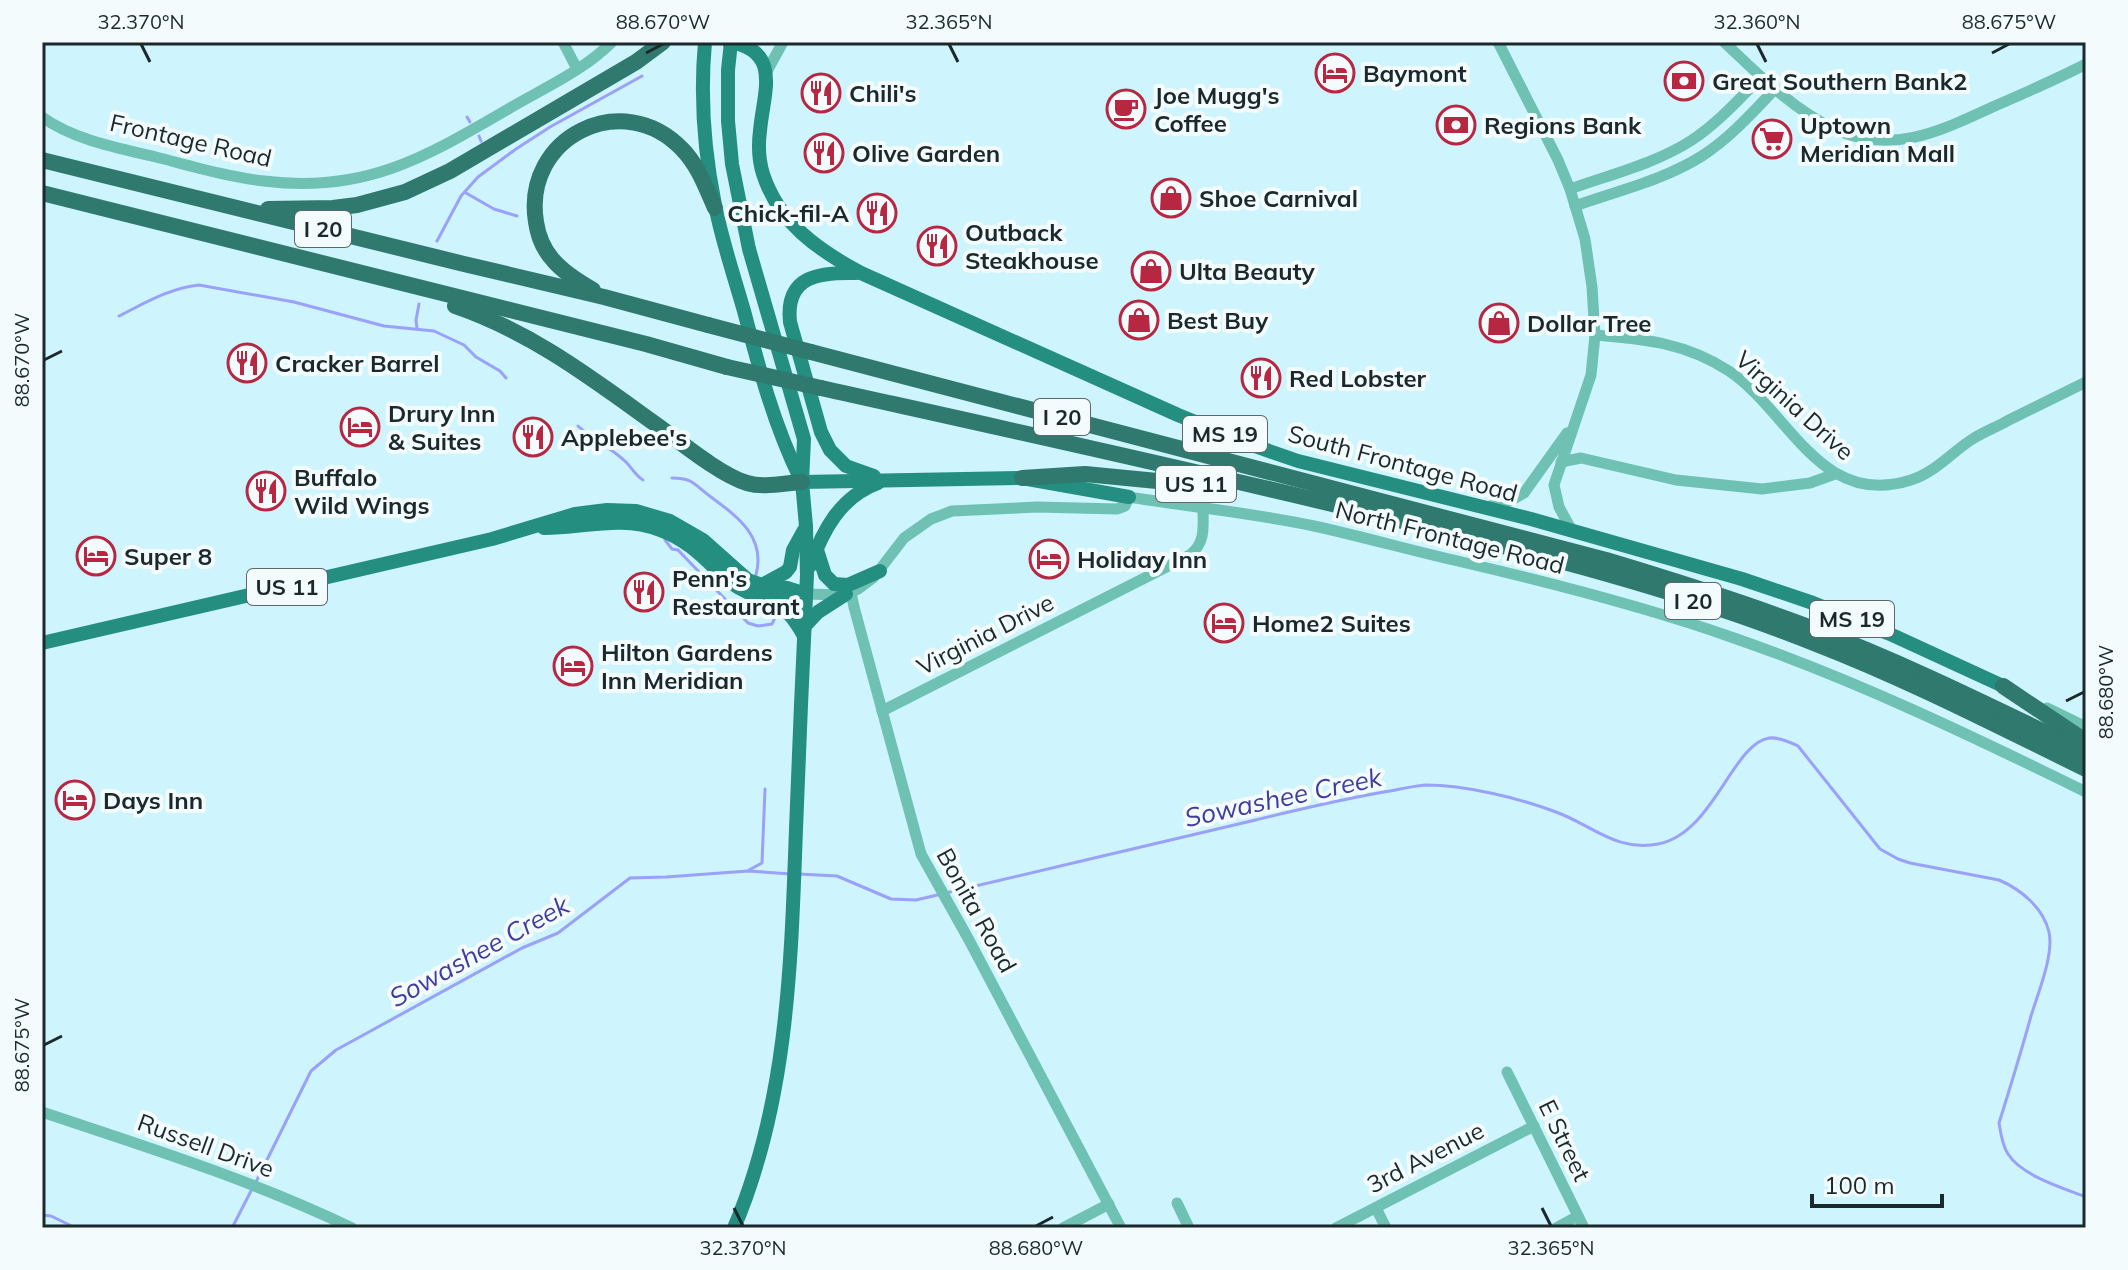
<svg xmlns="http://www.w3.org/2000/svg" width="2128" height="1270" font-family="Mulish,sans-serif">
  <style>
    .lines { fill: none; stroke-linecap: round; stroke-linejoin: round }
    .stream { stroke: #9aa1f9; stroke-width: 3 }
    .minor { stroke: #6ec1b3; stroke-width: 11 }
    .major { stroke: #248f81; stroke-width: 14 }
    .highway { stroke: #2f796e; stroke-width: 16 }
    .highway-bridge { stroke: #2f796e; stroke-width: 16 }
    .ticks { fill: none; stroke: #1b292d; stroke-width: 3 }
    .labels { text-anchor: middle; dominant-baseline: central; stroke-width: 8; stroke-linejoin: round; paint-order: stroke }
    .shield { fill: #f3fbfd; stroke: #5c686b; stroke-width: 2 }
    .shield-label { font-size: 22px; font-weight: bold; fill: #1b292d }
    .poi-label { font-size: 24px; font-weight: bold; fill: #1b292d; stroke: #f3fbfd; text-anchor: start }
    .street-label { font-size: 24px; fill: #1b292d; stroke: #f3fbfd }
    .water-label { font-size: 26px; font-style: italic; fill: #403b9f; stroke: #f3fbfd }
    .neatline { fill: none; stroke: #1b292d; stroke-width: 3 }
    .ticks-label { font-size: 20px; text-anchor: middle; fill: #1b292d }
  </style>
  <rect width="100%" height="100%" fill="#cef4fd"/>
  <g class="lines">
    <g class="stream">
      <path d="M467,117L470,122"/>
      <path d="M479,136L481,141"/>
      <path d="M466,193L494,209L517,216"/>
      <path d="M437,241L461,196L478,177L516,149L550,127L642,76"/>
      <path d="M119,316C145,303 170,288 199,285L294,302L384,326L434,331L464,345L476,357L500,371L506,378"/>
      <path d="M417,328L416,320L419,304"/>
      <path d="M578,426C593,440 612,448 626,462C632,468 635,475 643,480"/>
      <path d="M672,478C694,478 694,485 711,497C738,517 766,537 756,575"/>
      <path d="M665,540L672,549L678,550L748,623L758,626L772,624L778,611"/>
      <path d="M749,870L762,863L765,789"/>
      <path d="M799,874L837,876L891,899L916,900C1026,874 1137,848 1247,822C1292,811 1338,800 1384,792C1397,790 1412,786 1426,785C1465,785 1519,798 1556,812C1592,825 1616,852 1658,844C1714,833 1732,744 1769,738C1778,737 1789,742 1798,746L1880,849L1898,859L1910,863L1999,880C2020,889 2043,907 2049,932C2054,955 2038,993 2031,1016C2021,1052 2010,1088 1999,1123C2001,1134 2002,1145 2008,1154C2022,1176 2063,1188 2086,1197"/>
      <path d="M256,1182L311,1071L336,1050L522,948L558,933L630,878L666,877L748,871L791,874"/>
      <path d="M42,1215L51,1216L76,1228"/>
      <path d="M232,1228L252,1189"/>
    </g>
    <g class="minor">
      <path d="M563,42L577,69"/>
      <path d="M1498,42L1558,160L1570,189L1585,239L1592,287L1595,335L1591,375L1554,485L1559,507L1571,529"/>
      <path d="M1724,42C1757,73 1792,109 1834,129C1894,156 1942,130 1997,105C2027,92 2057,79 2086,64"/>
      <path d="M766,73L783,42"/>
      <path d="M42,117C74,140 118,148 156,157C191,166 228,177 264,181C365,194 426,157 510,108C544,88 583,71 612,42"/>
      <path d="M1570,189C1609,175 1657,163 1692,140C1718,123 1739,99 1761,77"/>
      <path d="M1575,206C1617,191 1664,180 1702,156C1730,138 1752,113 1775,89"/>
      <path d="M1595,335C1645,339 1686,343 1729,371C1790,412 1820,509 1911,480C1934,473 1951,453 1971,440C1983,432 1997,427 2009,420C2035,407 2060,395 2086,382"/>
      <path d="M1561,462L1581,458L1676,480L1762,489L1810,483L1835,474"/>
      <path d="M1486,507L1510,501L1524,493L1567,433"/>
      <path d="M851,592L854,607L921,854L969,940L1121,1228"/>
      <path d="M806,594L842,595L858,589L874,577L904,538L931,519L952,511L1037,507L1117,509L1125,506L1129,497C1190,507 1254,513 1314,526C1364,537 1413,551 1462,562C1552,583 1643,606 1731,637C1853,679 1970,735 2086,792"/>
      <path d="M2047,708L2086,727"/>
      <path d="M882,711L1190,555C1206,542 1203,527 1203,509"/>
      <path d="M1507,1072L1584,1228"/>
      <path d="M42,1112C147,1147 252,1180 352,1228"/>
      <path d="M1177,1203L1189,1228"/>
      <path d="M1376,1208L1386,1228"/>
      <path d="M1063,1228L1109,1204"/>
      <path d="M1336,1228L1534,1126"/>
      <path d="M1556,1228L1578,1216"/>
    </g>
    <g class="major">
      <path d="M705,42C700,97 704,151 715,205C722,241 734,276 744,311C759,368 774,425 800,478"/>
      <path d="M729,42C783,50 763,94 760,131C758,146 759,161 763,174C779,223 818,250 861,273L1178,415L1249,444L1298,461L1531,519L1742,579L1813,603L1890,634L2003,686"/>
      <path d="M731,42L728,70V121L732,164L749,249L804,439L802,482L806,526L807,575C803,660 799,744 796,829C791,964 788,1101 734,1228"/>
      <path d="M857,273C820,272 785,275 790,322L821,432L830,450L846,466L874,476"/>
      <path d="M802,482L1022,478L1129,497"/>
      <path d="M544,528C584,528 621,515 660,530C723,553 721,611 803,595"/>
      <path d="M816,547L825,575L834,584L848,585L880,571"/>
      <path d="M810,566C823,530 840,497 878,483"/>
      <path d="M762,585L786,572L790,567L793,550L804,530"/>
      <path d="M769,600C786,607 795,620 804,636"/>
      <path d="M804,627L818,612L846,594"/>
      <path d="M42,643L492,539L575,514L607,510L636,511L670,521L703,540L748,580L762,585L787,588L806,594"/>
    </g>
    <g class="highway">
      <path d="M42,160L464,264L604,297L708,325"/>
      <path d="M42,193L646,344L727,367"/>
      <path d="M268,209L333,208L357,205L405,192L450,171L636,62L663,42"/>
      <path d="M593,290C579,282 564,273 553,260C544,250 538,236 536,222C522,137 623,87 682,149C698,165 706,188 715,208"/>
      <path d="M455,306C531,332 590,377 654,423C678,440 720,475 747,483C763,488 784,483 802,482"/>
      <path d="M811,352L1606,560C1676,581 1746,603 1814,629C1907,664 1996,709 2086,752"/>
      <path d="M821,388C1010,430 1198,471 1386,517C1530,552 1676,588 1814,643C1907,679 1996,725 2086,769"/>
      <path d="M1022,478L1085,474L1219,487"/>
      <path d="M2003,686L2085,741"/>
    </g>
    <g class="highway-bridge">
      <path d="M708,325L811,352"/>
      <path d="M727,367L821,388"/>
    </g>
  </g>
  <path class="ticks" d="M141,44L150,62M949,44L958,62M1757,44L1766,62M646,53L663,44M1992,53L2009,44M44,360L62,351M2066,701L2084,692M44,1045L62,1036M734,1208L743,1226M1542,1208L1551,1226M1036,1226L1053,1217"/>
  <defs>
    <g id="hotel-ring" transform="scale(2)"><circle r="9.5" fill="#f3fbfd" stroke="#b82741" stroke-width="1.5"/><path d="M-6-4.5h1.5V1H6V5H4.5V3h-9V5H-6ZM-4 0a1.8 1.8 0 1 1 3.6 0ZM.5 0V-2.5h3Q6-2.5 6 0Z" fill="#b82741"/></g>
    <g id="bank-ring" transform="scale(2)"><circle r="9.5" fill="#f3fbfd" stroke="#b82741" stroke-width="1.5"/><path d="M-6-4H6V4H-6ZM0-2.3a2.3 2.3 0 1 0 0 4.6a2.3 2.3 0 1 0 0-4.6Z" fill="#b82741"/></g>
    <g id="restaurant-ring" transform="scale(2)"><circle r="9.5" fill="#f3fbfd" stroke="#b82741" stroke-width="1.5"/><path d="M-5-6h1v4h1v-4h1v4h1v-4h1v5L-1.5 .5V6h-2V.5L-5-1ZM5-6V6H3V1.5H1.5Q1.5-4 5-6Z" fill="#b82741"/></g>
    <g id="cafe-ring" transform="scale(2)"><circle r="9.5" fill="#f3fbfd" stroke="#b82741" stroke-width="1.5"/><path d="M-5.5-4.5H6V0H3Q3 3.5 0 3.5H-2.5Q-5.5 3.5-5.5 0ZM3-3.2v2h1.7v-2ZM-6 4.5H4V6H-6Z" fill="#b82741"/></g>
    <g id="supermarket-ring" transform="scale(2)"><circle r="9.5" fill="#f3fbfd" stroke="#b82741" stroke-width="1.5"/><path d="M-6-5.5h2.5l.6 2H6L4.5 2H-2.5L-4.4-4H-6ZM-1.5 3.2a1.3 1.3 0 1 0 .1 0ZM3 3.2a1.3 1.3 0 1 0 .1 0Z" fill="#b82741"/></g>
    <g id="shop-ring" transform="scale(2)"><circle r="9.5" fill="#f3fbfd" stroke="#b82741" stroke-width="1.5"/><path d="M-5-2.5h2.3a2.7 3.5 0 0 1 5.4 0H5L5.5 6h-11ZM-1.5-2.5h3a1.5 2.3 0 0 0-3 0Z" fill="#b82741"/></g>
  </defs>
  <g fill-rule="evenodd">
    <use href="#hotel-ring" x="1335" y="73"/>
    <use href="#bank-ring" x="1684" y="81"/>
    <use href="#restaurant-ring" x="821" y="93"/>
    <use href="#cafe-ring" x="1126" y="109"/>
    <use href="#bank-ring" x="1456" y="125"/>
    <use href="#supermarket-ring" x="1772" y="139"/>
    <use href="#restaurant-ring" x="824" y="153"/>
    <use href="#shop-ring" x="1171" y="198"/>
    <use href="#restaurant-ring" x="877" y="213"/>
    <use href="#restaurant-ring" x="937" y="246"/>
    <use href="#shop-ring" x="1151" y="271"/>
    <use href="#shop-ring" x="1139" y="320"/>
    <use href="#shop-ring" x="1499" y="323"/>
    <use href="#restaurant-ring" x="247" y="363"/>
    <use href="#restaurant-ring" x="1261" y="378"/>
    <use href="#hotel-ring" x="360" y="427"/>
    <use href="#restaurant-ring" x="533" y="437"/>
    <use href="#restaurant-ring" x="266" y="491"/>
    <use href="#hotel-ring" x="96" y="556"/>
    <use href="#hotel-ring" x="1049" y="559"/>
    <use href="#restaurant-ring" x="644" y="592"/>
    <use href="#hotel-ring" x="1224" y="623"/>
    <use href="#hotel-ring" x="573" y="666"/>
    <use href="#hotel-ring" x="75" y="800"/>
  </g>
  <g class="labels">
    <g class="shield">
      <rect x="295" y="211" width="56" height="36" rx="6"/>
      <rect x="1034" y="399" width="56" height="36" rx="6"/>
      <rect x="1183" y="416" width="84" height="36" rx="6"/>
      <rect x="1156" y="466" width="80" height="36" rx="6"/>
      <rect x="247" y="569" width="80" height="36" rx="6"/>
      <rect x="1665" y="583" width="56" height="36" rx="6"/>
      <rect x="1810" y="601" width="84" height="36" rx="6"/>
    </g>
    <g class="shield-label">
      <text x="323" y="229">I 20</text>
      <text x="1062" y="417">I 20</text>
      <text x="1225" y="434">MS 19</text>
      <text x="1196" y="484">US 11</text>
      <text x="287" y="587">US 11</text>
      <text x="1693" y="601">I 20</text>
      <text x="1852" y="619">MS 19</text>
    </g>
    <g class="poi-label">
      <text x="1363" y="73">Baymont</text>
      <text x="1712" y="81">Great Southern Bank2</text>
      <text x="849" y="93">Chili's</text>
      <text x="1154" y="95">Joe Mugg's<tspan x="1154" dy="28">Coffee</tspan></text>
      <text x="1484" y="125">Regions Bank</text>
      <text x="1800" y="125">Uptown<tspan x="1800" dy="28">Meridian Mall</tspan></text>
      <text x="852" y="153">Olive Garden</text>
      <text x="1199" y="198">Shoe Carnival</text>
      <text x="849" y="213" text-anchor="end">Chick-fil-A</text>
      <text x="965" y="232">Outback<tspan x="965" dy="28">Steakhouse</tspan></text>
      <text x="1179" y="271">Ulta Beauty</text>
      <text x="1167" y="320">Best Buy</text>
      <text x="1527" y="323">Dollar Tree</text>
      <text x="275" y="363">Cracker Barrel</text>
      <text x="1289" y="378">Red Lobster</text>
      <text x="388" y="413">Drury Inn<tspan x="388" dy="28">&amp; Suites</tspan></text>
      <text x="561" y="437">Applebee's</text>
      <text x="294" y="477">Buffalo<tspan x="294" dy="28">Wild Wings</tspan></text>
      <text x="124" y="556">Super 8</text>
      <text x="1077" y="559">Holiday Inn</text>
      <text x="672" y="578">Penn's<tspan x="672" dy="28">Restaurant</tspan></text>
      <text x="1252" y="623">Home2 Suites</text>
      <text x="601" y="652">Hilton Gardens<tspan x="601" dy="28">Inn Meridian</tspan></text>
      <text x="103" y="800">Days Inn</text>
    </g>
    <g class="street-label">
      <text transform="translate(191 140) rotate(13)">Frontage Road</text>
      <text transform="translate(1795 405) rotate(42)">Virginia Drive</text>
      <text transform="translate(1403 463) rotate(15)">South Frontage Road</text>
      <text transform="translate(1450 537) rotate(14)">North Frontage Road</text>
      <text transform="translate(985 634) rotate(-27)">Virginia Drive</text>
      <text transform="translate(977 910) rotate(61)">Bonita Road</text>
      <text transform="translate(1565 1140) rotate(64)">E Street</text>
      <text transform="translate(206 1145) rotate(20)">Russell Drive</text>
      <text transform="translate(1425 1157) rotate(-27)">3rd Avenue</text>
    </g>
    <g class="water-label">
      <text transform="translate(1283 797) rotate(-12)">Sowashee Creek</text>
      <text transform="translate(479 951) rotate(-29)">Sowashee Creek</text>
    </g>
  </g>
  <rect width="2128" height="1270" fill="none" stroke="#f3fbfd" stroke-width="88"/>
  <path d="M1812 1194v12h130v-12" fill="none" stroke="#1b292d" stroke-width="4"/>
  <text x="1824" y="1194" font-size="24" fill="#1b292d" stroke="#f3fbfd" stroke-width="6" paint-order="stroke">100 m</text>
  <rect x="44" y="44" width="2040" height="1182" class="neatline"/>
  <g class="ticks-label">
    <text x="141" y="29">32.370°N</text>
    <text x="663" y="29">88.670°W</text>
    <text x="949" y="29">32.365°N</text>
    <text x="1757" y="29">32.360°N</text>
    <text x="2009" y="29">88.675°W</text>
    <text transform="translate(22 360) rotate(-90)" y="7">88.670°W</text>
    <text transform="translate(2106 692) rotate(-90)" y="7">88.680°W</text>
    <text transform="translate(22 1045) rotate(-90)" y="7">88.675°W</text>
    <text x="743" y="1255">32.370°N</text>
    <text x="1036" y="1255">88.680°W</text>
    <text x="1551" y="1255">32.365°N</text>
  </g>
</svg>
